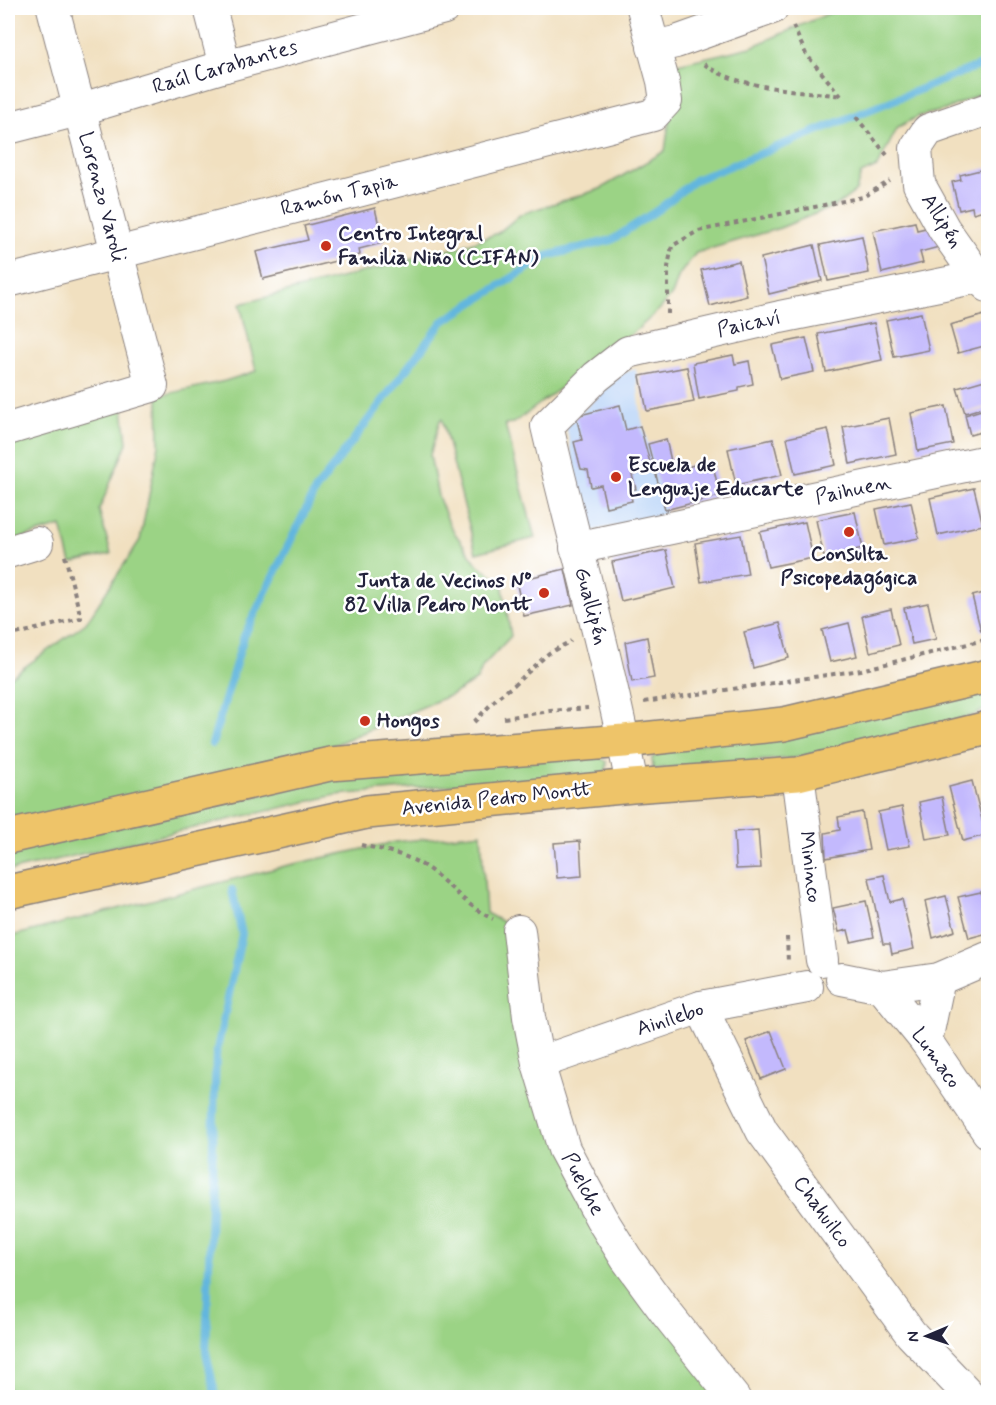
<svg xmlns="http://www.w3.org/2000/svg" width="996" height="1405" font-family="Mynerve,sans-serif">
  <style>
    .built { fill: #c7ddf9 }
    .green { fill: #9bd385; stroke: #5e7a60; stroke-width: 1.5 }
    .lines { fill: none; stroke-linecap: round; stroke-linejoin: round }
    .stream { stroke: #62b6de; stroke-width: 8 }
    .building { fill: #c3b9fd }
    .minor-casing { stroke: #8a817e; stroke-width: 34 }
    .major-casing { stroke: #8a817e; stroke-width: 36 }
    .path { stroke: #8a817e; stroke-width: 4; stroke-dasharray: 4.5 4.5; stroke-linecap: butt }
    .minor { stroke: #fff; stroke-width: 32 }
    .major { stroke: #eec469; stroke-width: 33 }
    .poi-dot { fill: #c8321e; stroke: #fff; stroke-width: 2 }
    .labels { text-anchor: middle; dominant-baseline: central; stroke-width: 5; stroke-linejoin: round; paint-order: stroke }
    .street-label { font-size: 21px; fill: #22223b; stroke: #fff }
    .poi-label { font-size: 21px; font-weight: bold; fill: #22223b; stroke: #fff; text-anchor: start }
  </style>
  <rect width="100%" height="100%" fill="#fff"/>
  <filter id="ink" filterUnits="userSpaceOnUse"><feTurbulence type="fractalNoise" baseFrequency=".0167" numOctaves="2"/><feDisplacementMap in="SourceGraphic" scale="12" xChannelSelector="R" yChannelSelector="G"/><feConvolveMatrix kernelMatrix="1 2 1 2 8 2 1 2 1" color-interpolation-filters="sRGB"/></filter>
  <filter id="wash" filterUnits="userSpaceOnUse"><feTurbulence type="fractalNoise" baseFrequency=".008" numOctaves="4" result="noise"/><feDisplacementMap in="SourceGraphic" scale="24" xChannelSelector="R" yChannelSelector="G"/><feGaussianBlur stdDeviation="1.35" result="paint"/><feColorMatrix in="noise" values="0 0 0 0 0 0 0 0 0 0 0 0 0 0 0 0 0 1.4 0 .05"/><feComposite in="paint" operator="in"/></filter>
  <g filter="url(#wash)">
    <rect width="100%" height="100%" fill="#f1e0c0"/>
    <path class="built" d="M636,369L641,416L666,515L587,532L566,426L623,373Z"/>
    <g class="green">
      <path d="M841,8H988V90L945,110L919,116L898,127L877,167L861,174L856,191L837,205L780,228L696,253L679,275L673,293L661,308L638,329L530,411L513,423L505,424L535,538L476,553L442,419L440,420L430,455L438,496L451,528L478,565L502,582L511,636L483,666L477,680L453,694L273,771L8,834V679L86,623L140,540L159,445L158,396L225,381L256,371L240,304L463,246L498,233L521,214L600,189L665,151L677,64L751,47Z"/>
      <path d="M123,407L127,443L99,510L111,554L71,563L61,526L8,542V440Z"/>
      <path d="M988,689V708L972,716L794,758L653,769L652,758L663,751Z"/>
      <path d="M598,756L607,762L606,771L598,776L500,781L336,795L8,871V852L379,768Z"/>
      <path d="M481,833L486,913L519,931L564,1149L734,1397H8V937L285,866L395,842Z"/>
    </g>
    <g class="lines">
      <g class="stream">
        <path d="M212,744L244,636L315,491L442,322L547,256L612,240L659,209L695,180L988,62"/>
        <path d="M216,1398L206,1352L216,1054L242,934L232,890"/>
      </g>
    </g>
    <g id="blocks">
      <g class="building">
        <path d="M988,168V209L973,213L972,207L959,210L952,182L961,180L960,175Z"/>
        <path d="M375,208L383,243L359,249L360,255L263,279L256,252L308,240L304,226Z"/>
        <path d="M915,222L917,230L934,226L939,247L920,252L923,263L882,273L873,231Z"/>
        <path d="M862,236L869,273L828,281L820,245Z"/>
        <path d="M814,245L822,281L769,294L761,258Z"/>
        <path d="M739,261L747,296L710,306L701,270Z"/>
        <path d="M921,313L929,350L894,357L886,320Z"/>
        <path d="M984,315L988,332V345L958,353L950,325Z"/>
        <path d="M874,323L882,360L826,372L818,334Z"/>
        <path d="M806,338L814,372L780,379L772,345Z"/>
        <path d="M733,355L735,364L749,361L753,384L739,387V391L699,399L693,363Z"/>
        <path d="M687,367L694,402L647,411L640,376Z"/>
        <path d="M988,379V406L965,413L957,388Z"/>
        <path d="M620,405L626,430L640,426L652,470L632,475L636,489L630,490L632,501L606,507L601,485L591,487L588,470L581,469L574,442L582,440L576,416Z"/>
        <path d="M946,406L953,444L918,451L911,413Z"/>
        <path d="M988,408V430L970,435L965,415Z"/>
        <path d="M889,418L896,454L850,464L843,427Z"/>
        <path d="M828,429L836,465L795,474L787,438Z"/>
        <path d="M666,439L673,470L712,461L720,496L665,510L648,444Z"/>
        <path d="M773,439L782,475L736,485L728,449Z"/>
        <path d="M974,488L983,525L938,535L930,498Z"/>
        <path d="M911,502L919,538L884,545L876,509Z"/>
        <path d="M855,512L863,548L824,557L816,520Z"/>
        <path d="M805,522L813,558L768,567L760,532Z"/>
        <path d="M741,535L748,574L701,582L695,543Z"/>
        <path d="M666,550L675,588L621,601L612,562Z"/>
        <path d="M565,569L573,605L524,616L516,581Z"/>
        <path d="M988,592V629L981,631L972,596Z"/>
        <path d="M928,603L936,639L912,644L904,608Z"/>
        <path d="M891,609L899,645L870,652L862,616Z"/>
        <path d="M780,623L789,658L753,668L744,632Z"/>
        <path d="M849,623L857,656L830,662L822,630Z"/>
        <path d="M647,637L654,678L632,682L625,642Z"/>
        <path d="M972,781L986,835L963,841L949,787Z"/>
        <path d="M942,797L950,835L926,839L919,802Z"/>
        <path d="M902,807L910,846L886,850L878,812Z"/>
        <path d="M862,812L869,850L826,858L825,833L840,830L838,817Z"/>
        <path d="M758,830L761,868L736,869L734,832Z"/>
        <path d="M580,841L582,876L557,878L554,843Z"/>
        <path d="M884,875L890,902L902,899L914,949L892,954L890,944H883L869,878Z"/>
        <path d="M981,892L988,922V933L969,938L958,897Z"/>
        <path d="M946,896L955,931L933,938L925,901Z"/>
        <path d="M866,901L874,937L851,942L848,930L839,932L833,908Z"/>
        <path d="M771,1031L786,1069L761,1079L746,1041Z"/>
      </g>
    </g>
  </g>
  <g filter="url(#ink)">
    <use href="#blocks" fill-opacity="0" stroke="#8a817e" stroke-width="1.5"/>
    <g class="lines">
      <g class="minor-casing">
        <g id="minor">
          <path d="M210,8L225,66"/>
          <path d="M653,47L676,42L772,8"/>
          <path d="M988,109L928,130L916,148L919,184L944,229L978,277L988,286"/>
          <path d="M8,128L78,110L225,66L444,8"/>
          <path d="M8,281L653,115L666,101L663,81L643,8"/>
          <path d="M8,429L152,386L53,8"/>
          <path d="M576,548L988,461"/>
          <path d="M8,552L37,543"/>
          <path d="M798,774L822,960"/>
          <path d="M632,786C610,665 575,546 547,426L596,377L628,352L780,317L978,277"/>
          <path d="M519,931L529,1017L538,1063L564,1149L601,1218L626,1258L667,1314L734,1398"/>
          <path d="M842,979L882,987L939,979L988,958"/>
          <path d="M882,987L926,1041L988,1132"/>
          <path d="M701,1007L762,1131L911,1334L972,1398"/>
          <path d="M926,1041L939,979"/>
          <path d="M538,1063L701,1007L807,987"/>
        </g>
      </g>
      <g class="major-casing">
        <g id="major">
          <path d="M8,837L330,764L624,741L784,724L988,676"/>
          <path d="M8,892L367,812L632,786L798,774L988,728"/>
        </g>
      </g>
      <g class="path">
        <path d="M793,26L806,54L841,96"/>
        <path d="M704,64C737,89 800,90 842,96"/>
        <path d="M856,117L887,155"/>
        <path d="M668,314V267L672,246L698,231L863,197L890,181"/>
        <path d="M8,636L81,618L64,552"/>
        <path d="M644,702L861,670L988,639"/>
        <path d="M504,718L550,711L588,708"/>
        <path d="M474,722L497,698L514,685L549,653L571,641"/>
        <path d="M361,845C383,850 407,854 427,868C450,884 467,907 493,919"/>
        <path d="M787,937L788,962"/>
      </g>
      <use href="#minor" class="minor"/>
      <use href="#major" class="major"/>
    </g>
  </g>
  <g class="poi-dot">
    <circle cx="326" cy="246" r="6"/>
    <circle cx="616" cy="477" r="6"/>
    <circle cx="849" cy="532" r="6"/>
    <circle cx="544" cy="593" r="6"/>
    <circle cx="365" cy="721" r="6"/>
  </g>
  <g class="labels">
    <g class="street-label">
      <text transform="translate(225 67) rotate(-16)">Raúl Carabantes</text>
      <text transform="translate(339 195) rotate(-14)">Ramón Tapia</text>
      <text transform="translate(102 197) rotate(75)">Lorenzo Varoli</text>
      <text transform="translate(942 221) rotate(58)">Allipén</text>
      <text transform="translate(749 324) rotate(-12)">Paicaví</text>
      <text transform="translate(853 490) rotate(-12)">Paihuen</text>
      <text transform="translate(591 606) rotate(75)">Guallipén</text>
      <text transform="translate(497 799) rotate(-6)">Avenida Pedro Montt</text>
      <text transform="translate(810 867) rotate(83)">Mininco</text>
      <text transform="translate(670 1019) rotate(-18)">Ainilebo</text>
      <text transform="translate(936 1058) rotate(54)">Lumaco</text>
      <text transform="translate(583 1184) rotate(62)">Puelche</text>
      <text transform="translate(822 1212) rotate(54)">Chahuilco</text>
    </g>
    <g class="poi-label">
      <text x="338" y="234">Centro Integral<tspan x="338" dy="24">Familia Niño (CIFAN)</tspan></text>
      <text x="628" y="465">Escuela de<tspan x="628" dy="24">Lenguaje Educarte</tspan></text>
      <text x="849" y="554" text-anchor="middle">Consulta<tspan x="849" dy="24">Psicopedagógica</tspan></text>
      <text x="532" y="581" text-anchor="end">Junta de Vecinos Nº<tspan x="532" dy="24">82 Villa Pedro Montt</tspan></text>
      <text x="377" y="721">Hongos</text>
    </g>
  </g>
  <rect width="996" height="1405" fill="none" stroke="#fff" stroke-width="30"/>
  <g transform="translate(927 1336) rotate(268)" stroke="#ffffff" stroke-width="4.5" paint-order="stroke">
  <path d="M0-4.5L10 22L0 15L-10 22Z" fill="#22223b"/>
  <text y="-9" font-size="16" font-weight="bold" text-anchor="middle" fill="#22223b">N</text>
  </g>
</svg>
